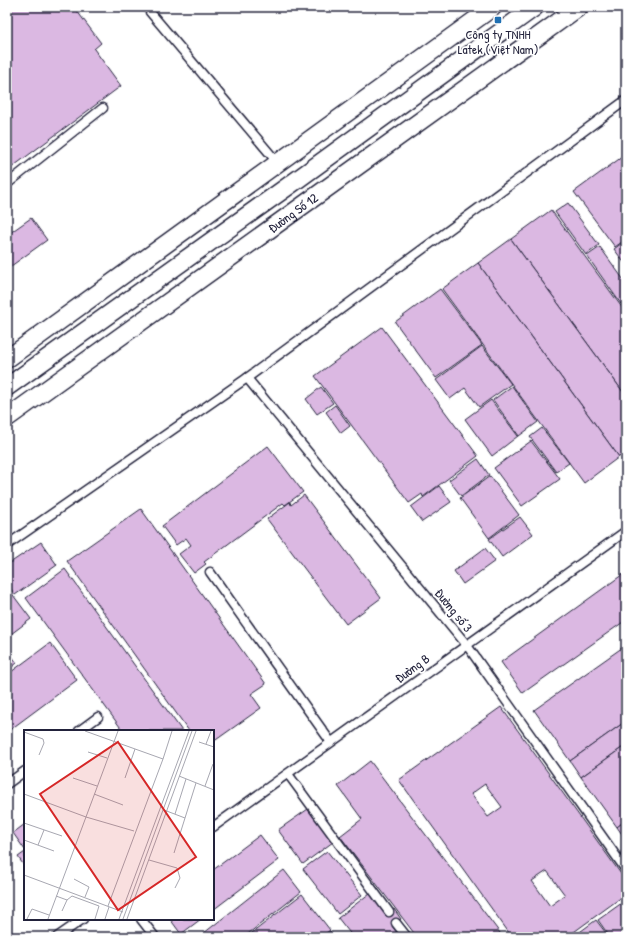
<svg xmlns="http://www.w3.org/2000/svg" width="633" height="944" font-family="'Patrick Hand',sans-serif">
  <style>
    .building { fill: #dbb8e2; stroke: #22223b; fill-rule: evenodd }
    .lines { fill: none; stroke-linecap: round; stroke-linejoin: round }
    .service-casing { stroke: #22223b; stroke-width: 11 }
    .minor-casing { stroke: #22223b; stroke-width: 20 }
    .service { stroke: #fff; stroke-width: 8 }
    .minor { stroke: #fff; stroke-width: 17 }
    .poi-dot { fill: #1f6fb2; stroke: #fff; stroke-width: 1.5 }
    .labels { text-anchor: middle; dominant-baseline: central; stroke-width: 3.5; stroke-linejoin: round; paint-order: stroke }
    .poi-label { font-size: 13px; fill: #22223b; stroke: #fff }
    .street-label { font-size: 13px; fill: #22223b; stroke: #fff }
    .inset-road { fill: none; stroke: #a7a7b1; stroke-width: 1 }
    .view { fill: #d62828; fill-opacity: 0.15; stroke: #d62828; stroke-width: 2 }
    .inset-edge { fill: none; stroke: #22223b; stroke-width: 2 }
  </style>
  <rect width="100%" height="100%" fill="#fff"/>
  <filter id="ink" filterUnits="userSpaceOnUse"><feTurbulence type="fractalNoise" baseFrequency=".025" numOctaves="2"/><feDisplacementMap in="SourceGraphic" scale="8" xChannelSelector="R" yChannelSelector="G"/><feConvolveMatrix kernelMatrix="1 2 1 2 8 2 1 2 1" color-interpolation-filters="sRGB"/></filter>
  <g filter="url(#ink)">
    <g class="building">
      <path d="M7,7H74L101,43L94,49L121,86L7,171Z"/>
      <path d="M626,154V239L615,247L574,192Z"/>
      <path d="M568,203L599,245L586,255L555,212Z"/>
      <path d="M551,210L626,313V396L511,239Z"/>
      <path d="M31,218L47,240L7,269V235Z"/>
      <path d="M511,239L626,396V453L619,457L478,263Z"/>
      <path d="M626,240V265L614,249Z"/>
      <path d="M600,247L626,283V300L621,304L587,256Z"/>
      <path d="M478,263L619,457L584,483L442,289Z"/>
      <path d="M440,289L482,345L436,378L395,322Z"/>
      <path d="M382,327L478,456L423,497L422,494L409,503L315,376Z"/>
      <path d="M482,346L511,384L479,407L465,388L450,399L436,380Z"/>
      <path d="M512,386L538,422L519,436L493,400Z"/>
      <path d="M321,387L333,403L317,414L306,399Z"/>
      <path d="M491,400L518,436L492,456L465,419Z"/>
      <path d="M335,405L350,426L341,433L326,412Z"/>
      <path d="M542,428L569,463L556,472L530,437Z"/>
      <path d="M531,441L560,479L522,506L494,468Z"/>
      <path d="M268,446L303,492L285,505L283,503L204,562L206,564L194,573L179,554L191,545L186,538L176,545L162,526Z"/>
      <path d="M478,459L489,475L461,496L449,480Z"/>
      <path d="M490,476L519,515L489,538L460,498Z"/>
      <path d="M439,486L451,502L422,522L411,507Z"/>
      <path d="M304,495L381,598L346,624L267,519L290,502L291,505Z"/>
      <path d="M141,509L266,684L251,694L261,708L213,742V731H189L67,561Z"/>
      <path d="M520,517L533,534L502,557L489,539Z"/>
      <path d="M41,542L57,565L15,595L7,583V565Z"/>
      <path d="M485,548L495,561L463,584L454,571Z"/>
      <path d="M65,569L182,731H123L26,598Z"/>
      <path d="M626,572V620L523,693L501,662Z"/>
      <path d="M7,587L31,619L7,637Z"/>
      <path d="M50,643L77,680L7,732V675Z"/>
      <path d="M626,645V721L570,761L534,710Z"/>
      <path d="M8,651L17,663L7,671V652Z"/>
      <path d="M501,707L626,881V894L567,937H512L399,780ZM485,784L502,807L488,817L471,794ZM547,871L565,895L550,906L532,881Z"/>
      <path d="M626,721V745L581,777L570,761Z"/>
      <path d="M626,745V820L617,827L581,777Z"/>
      <path d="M370,761L503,937H417L340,836L362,819L338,786Z"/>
      <path d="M308,809L333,842L303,864L278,830Z"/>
      <path d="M626,820V840L617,827Z"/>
      <path d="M25,824V850L13,833Z"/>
      <path d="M260,835L279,860L213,910V870Z"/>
      <path d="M327,851L362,895L338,914L303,869Z"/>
      <path d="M25,852V867L18,857Z"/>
      <path d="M284,870L301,892L244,937H199Z"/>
      <path d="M370,893L389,912L394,909L401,919L392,926L400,937H353L338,918Z"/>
      <path d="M302,894L330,930L321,937H247Z"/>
      <path d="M626,900V937H610L598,920Z"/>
      <path d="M170,919H201L181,934Z"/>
      <path d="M596,920L609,937H573Z"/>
      <path d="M330,931L335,937H323Z"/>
    </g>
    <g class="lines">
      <g class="service-casing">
        <g id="service">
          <path d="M150,7V12L277,162"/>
          <path d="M7,184L103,108"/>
          <path d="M247,378L466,644L626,870"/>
          <path d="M7,545L247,378L626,100"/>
          <path d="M210,572L330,741"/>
          <path d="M79,731L98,717"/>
          <path d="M288,774L389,912"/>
          <path d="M7,784L25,771"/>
          <path d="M213,827L626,531"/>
          <path d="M141,919L155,937"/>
          <path d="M396,923L407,937"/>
          <path d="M57,937L83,919"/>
        </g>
      </g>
      <g class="minor-casing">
        <g id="minor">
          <path d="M7,359L493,7"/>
          <path d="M7,387L294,182L535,7"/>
          <path id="s1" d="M7,418L579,7"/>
        </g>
      </g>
      <use href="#service" class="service"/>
      <use href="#minor" class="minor"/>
    </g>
  </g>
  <rect class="poi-dot" x="494" y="16" width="8" height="8" rx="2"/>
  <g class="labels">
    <g class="poi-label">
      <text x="498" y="34">Công ty TNHH<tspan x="498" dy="15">Latek (Việt Nam)</tspan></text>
    </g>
    <g class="street-label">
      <text stroke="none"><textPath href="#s1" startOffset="352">Đường Số 12</textPath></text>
      <text transform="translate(454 610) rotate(51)">Đường số 3</text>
      <text transform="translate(412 668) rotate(-36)">Đường B</text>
    </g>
  </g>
  <g transform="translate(24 730)">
    <rect width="190" height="190" fill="#fff"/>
    <path class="inset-road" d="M61,1L139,29L148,1M0,2L19,9L20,13L15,25M175,12L190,17M182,14L187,1M64,22L83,28M155,46L190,60M49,48L73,56M101,48L111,19M181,56L189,34M0,64L62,87L110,101M70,64L99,75M140,80L161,88M151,84L162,49M0,93L38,106M0,110L30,121M14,115L20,100M150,123L172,53M125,130L153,138L156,148L151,158M0,145L99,182M50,149L65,157L61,167M32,166L43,170L48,166L75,176L71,189M84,176L139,29M38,181L43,170M3,189L8,179L25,185M24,189L94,1M81,189L85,177M95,189L165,1M99,189L168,1M103,189L172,1"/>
    <path class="view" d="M94,12L172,127L94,180L16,64Z"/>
    <rect width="190" height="190" class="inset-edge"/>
  </g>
  <rect width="633" height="944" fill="none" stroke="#fff" stroke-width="24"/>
  <rect x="12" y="12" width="609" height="920" fill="none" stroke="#22223b" stroke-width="1.5" filter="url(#ink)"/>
</svg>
